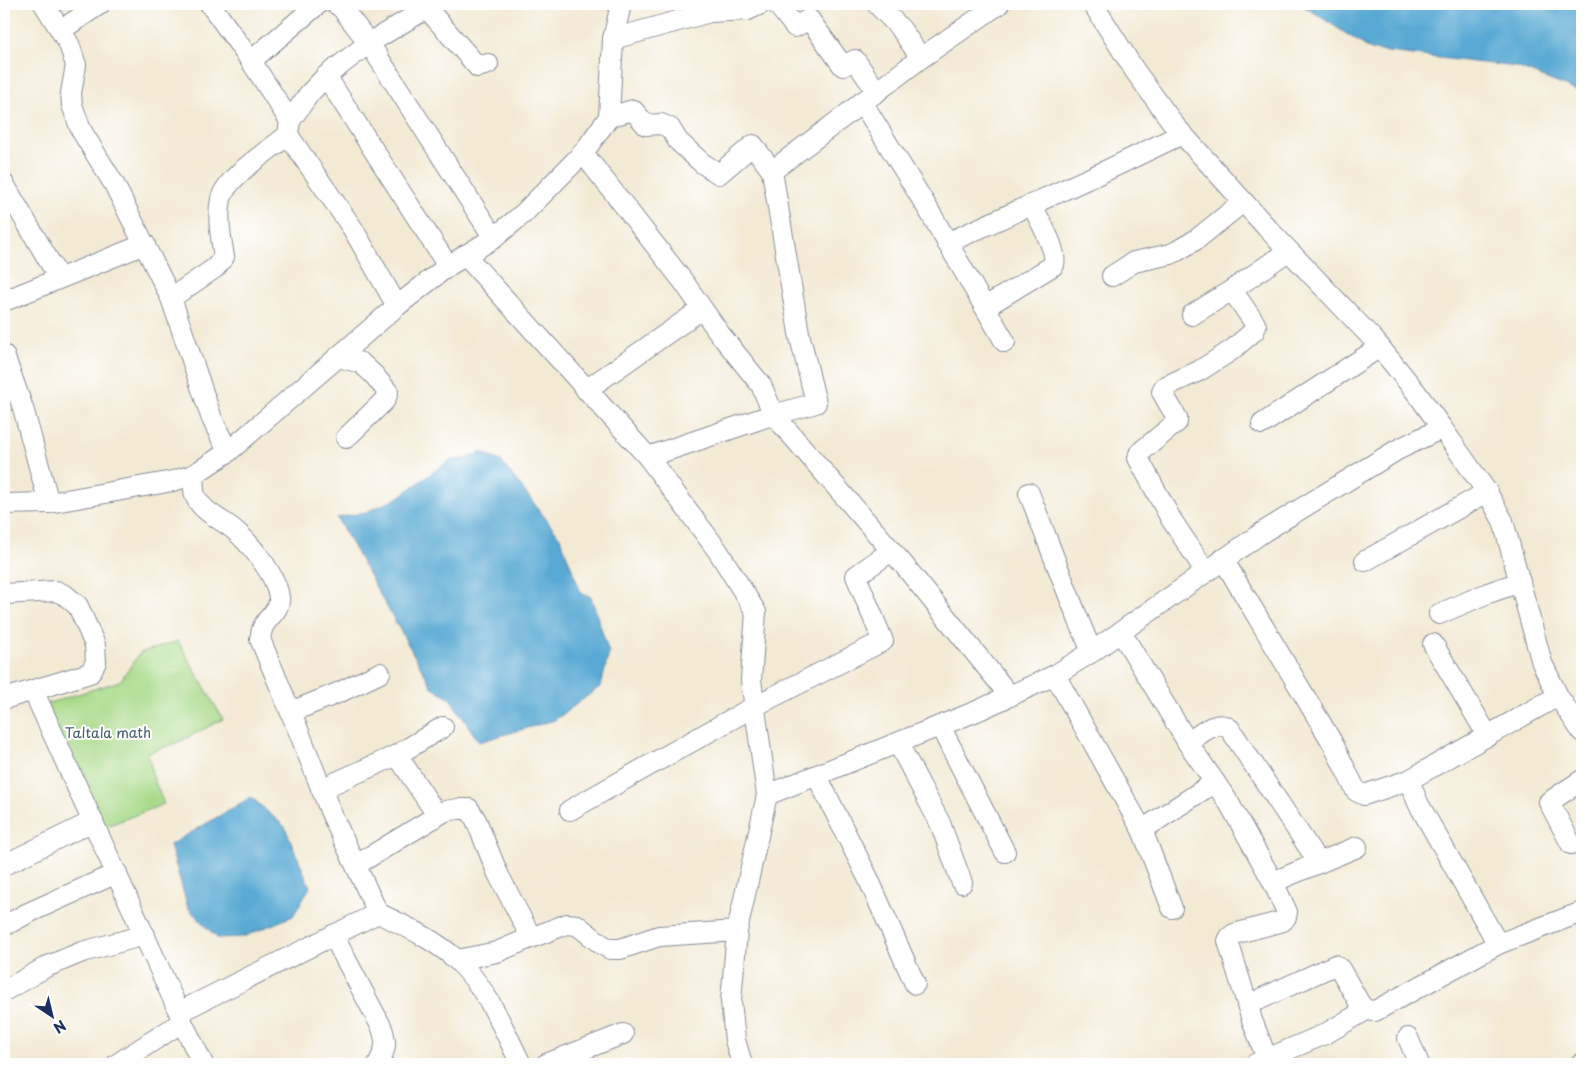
<svg xmlns="http://www.w3.org/2000/svg" width="1586" height="1068" font-family="'Playpen Sans',sans-serif">
  <style>
    .green { fill: #a9da89; stroke: #628474 }
    .water { fill: #58a9d3; stroke: #3a6c98 }
    .lines { fill: none; stroke-linecap: round; stroke-linejoin: round }
    .minor-casing { stroke: #878c99; stroke-width: 22 }
    .minor { stroke: #fff; stroke-width: 20 }
    .labels { text-anchor: middle; dominant-baseline: central; stroke-width: 4; stroke-linejoin: round; paint-order: stroke }
    .park-label { font-size: 14px; fill: #46626b; stroke: #fff }
  </style>
  <rect width="100%" height="100%" fill="#fff"/>
  <filter id="ink" filterUnits="userSpaceOnUse"><feTurbulence type="fractalNoise" baseFrequency=".02" numOctaves="2"/><feDisplacementMap in="SourceGraphic" scale="10" xChannelSelector="R" yChannelSelector="G"/><feConvolveMatrix kernelMatrix="1 2 1 2 8 2 1 2 1" color-interpolation-filters="sRGB"/></filter>
  <filter id="wash" filterUnits="userSpaceOnUse"><feTurbulence type="fractalNoise" baseFrequency=".0096" numOctaves="4" result="noise"/><feDisplacementMap in="SourceGraphic" scale="20" xChannelSelector="R" yChannelSelector="G"/><feGaussianBlur stdDeviation="1.12" result="paint"/><feColorMatrix in="noise" values="0 0 0 0 0 0 0 0 0 0 0 0 0 0 0 0 0 1.4 0 .05"/><feComposite in="paint" operator="in"/></filter>
  <g filter="url(#wash)">
    <rect width="100%" height="100%" fill="#f3ead4"/>
    <path class="green" d="M178,641L223,719L179,742L148,753L153,777L164,804L102,828L46,704L120,681L140,653Z"/>
    <g class="water">
      <path d="M1301,4H1582V93L1517,67L1371,50Z"/>
      <path d="M481,452L501,461L560,537L581,593L591,597L609,653L601,686L555,720L479,742L449,697L432,687L337,518L366,512L396,499L450,460L465,459Z"/>
      <path d="M251,797L285,827L310,887L293,916L243,937L217,938L188,908L170,845Z"/>
    </g>
  </g>
  <g filter="url(#ink)">
    <g class="lines">
      <g class="minor-casing">
        <g id="minor">
          <path d="M44,4L69,44L76,65L71,93L72,105L81,130L114,184L171,298L212,419L228,452"/>
          <path d="M210,4L251,61L290,121"/>
          <path d="M336,4L341,7L369,43L494,238"/>
          <path d="M423,4L478,67L488,64"/>
          <path d="M777,4L795,27L809,19L843,66L855,60L877,92"/>
          <path d="M877,4L901,29L921,58"/>
          <path d="M1093,4L1135,71L1175,126L1269,230L1374,340L1416,392L1442,428"/>
          <path d="M61,30L100,4"/>
          <path d="M613,39L710,12L748,10L761,4"/>
          <path d="M251,61L318,4"/>
          <path d="M326,76L448,266"/>
          <path d="M862,102L928,209L1005,342"/>
          <path d="M609,117L633,110L646,125L661,124L670,128L678,141L702,163L719,174L753,145L772,171"/>
          <path d="M288,135L353,229L397,306"/>
          <path d="M583,153L683,281L720,334L761,385L774,415L903,564L1010,696"/>
          <path d="M4,184L59,278"/>
          <path d="M947,243L1103,172L1182,134"/>
          <path d="M465,255L648,457L718,551L756,612L751,680L767,795L737,931L731,1001L735,1040L742,1064"/>
          <path d="M1112,276L1134,262L1171,254L1177,251L1197,239L1243,202"/>
          <path d="M171,298L215,268L224,257C221,238 217,217 221,199C226,177 270,150 288,135L290,121L309,94L326,76L369,43L434,4"/>
          <path d="M4,301L145,244"/>
          <path d="M985,307L1054,265C1058,250 1039,220 1032,205"/>
          <path d="M1192,315L1232,290L1288,251"/>
          <path d="M4,355L23,408L49,503"/>
          <path d="M339,357L361,363L374,375L388,392L385,400L346,438"/>
          <path d="M586,390L702,309"/>
          <path d="M1262,424L1380,347"/>
          <path d="M648,457L766,417L816,403L799,333L772,171L921,58L999,4"/>
          <path d="M1029,493C1050,546 1069,599 1092,652"/>
          <path d="M4,504L49,503L173,481L193,475L228,452L397,306L448,266L494,238L524,213L583,153L609,117L613,39L621,4"/>
          <path d="M1223,559L1332,742L1356,791L1364,795L1409,780"/>
          <path d="M1365,561L1487,492"/>
          <path d="M1206,572L1171,519L1138,458L1139,454L1143,450L1177,422V418L1162,392L1164,387L1199,371L1232,350L1254,331L1256,326L1254,322L1232,290"/>
          <path d="M4,594L56,591L65,595L78,606L95,645L96,662L90,673L4,699"/>
          <path d="M1439,614L1488,593L1520,582"/>
          <path d="M1121,632L1188,743L1229,803L1273,882L1287,912L1286,917L1283,921L1234,934L1230,937L1228,941L1252,1020L1269,1064"/>
          <path d="M1433,644L1488,736"/>
          <path d="M1055,675L1142,830L1172,908"/>
          <path d="M33,690L179,1012L378,913L331,813L299,732L260,639C261,635 261,631 263,627C267,617 281,610 279,598C277,575 249,542 232,528C220,519 200,510 195,495C193,489 194,481 193,475"/>
          <path d="M291,712L340,692L380,673"/>
          <path d="M940,726L1005,852"/>
          <path d="M898,743L940,823L962,883"/>
          <path d="M1188,743C1199,735 1216,718 1230,729L1319,863"/>
          <path d="M397,755L437,815"/>
          <path d="M817,776L868,878L915,984"/>
          <path d="M321,789L397,755L443,727"/>
          <path d="M767,795L977,711L1055,675L1092,652L1263,532L1397,450L1442,428L1487,492L1503,521L1542,663L1558,696L1582,732"/>
          <path d="M570,810L755,706L883,641L856,576L891,551"/>
          <path d="M1142,830L1215,782"/>
          <path d="M1571,844L1549,802L1582,780"/>
          <path d="M4,865L93,821"/>
          <path d="M356,865L445,811L458,809H469L476,820L498,874L531,937"/>
          <path d="M1273,882L1357,847"/>
          <path d="M378,913C405,926 434,939 457,960C487,988 503,1028 521,1064"/>
          <path d="M4,926L28,913L117,873"/>
          <path d="M333,935L382,1028C387,1044 386,1049 378,1064"/>
          <path d="M1498,944L1418,803L1409,780L1558,696"/>
          <path d="M457,960L497,952L523,941L567,924L577,925L601,944L610,949H620L659,936L737,931"/>
          <path d="M4,991L46,967L82,952L145,935"/>
          <path d="M1247,1005L1335,965L1340,969L1360,1004L1366,1010L1375,1011L1498,944L1582,912"/>
          <path d="M182,1022L203,1064"/>
          <path d="M1408,1038L1419,1064"/>
          <path d="M117,1064L182,1022L179,1012"/>
          <path d="M546,1064L623,1034"/>
          <path d="M1255,1064L1325,1034L1366,1010"/>
          <path d="M1581,1064H1582"/>
        </g>
      </g>
      <use href="#minor" class="minor"/>
    </g>
  </g>
  <g class="labels">
    <g class="park-label">
      <text x="108" y="732">Taltala math</text>
    </g>
  </g>
  <rect width="1586" height="1068" fill="none" stroke="#fff" stroke-width="20"/>
  <g transform="translate(52 1016) rotate(145)" stroke="#ffffff" stroke-width="4" paint-order="stroke">
  <path d="M0-4L9 19L0 12L-9 19Z" fill="#1b2f5e"/>
  <text y="-8" font-size="14" font-weight="bold" text-anchor="middle" fill="#1b2f5e">N</text>
  </g>
</svg>
